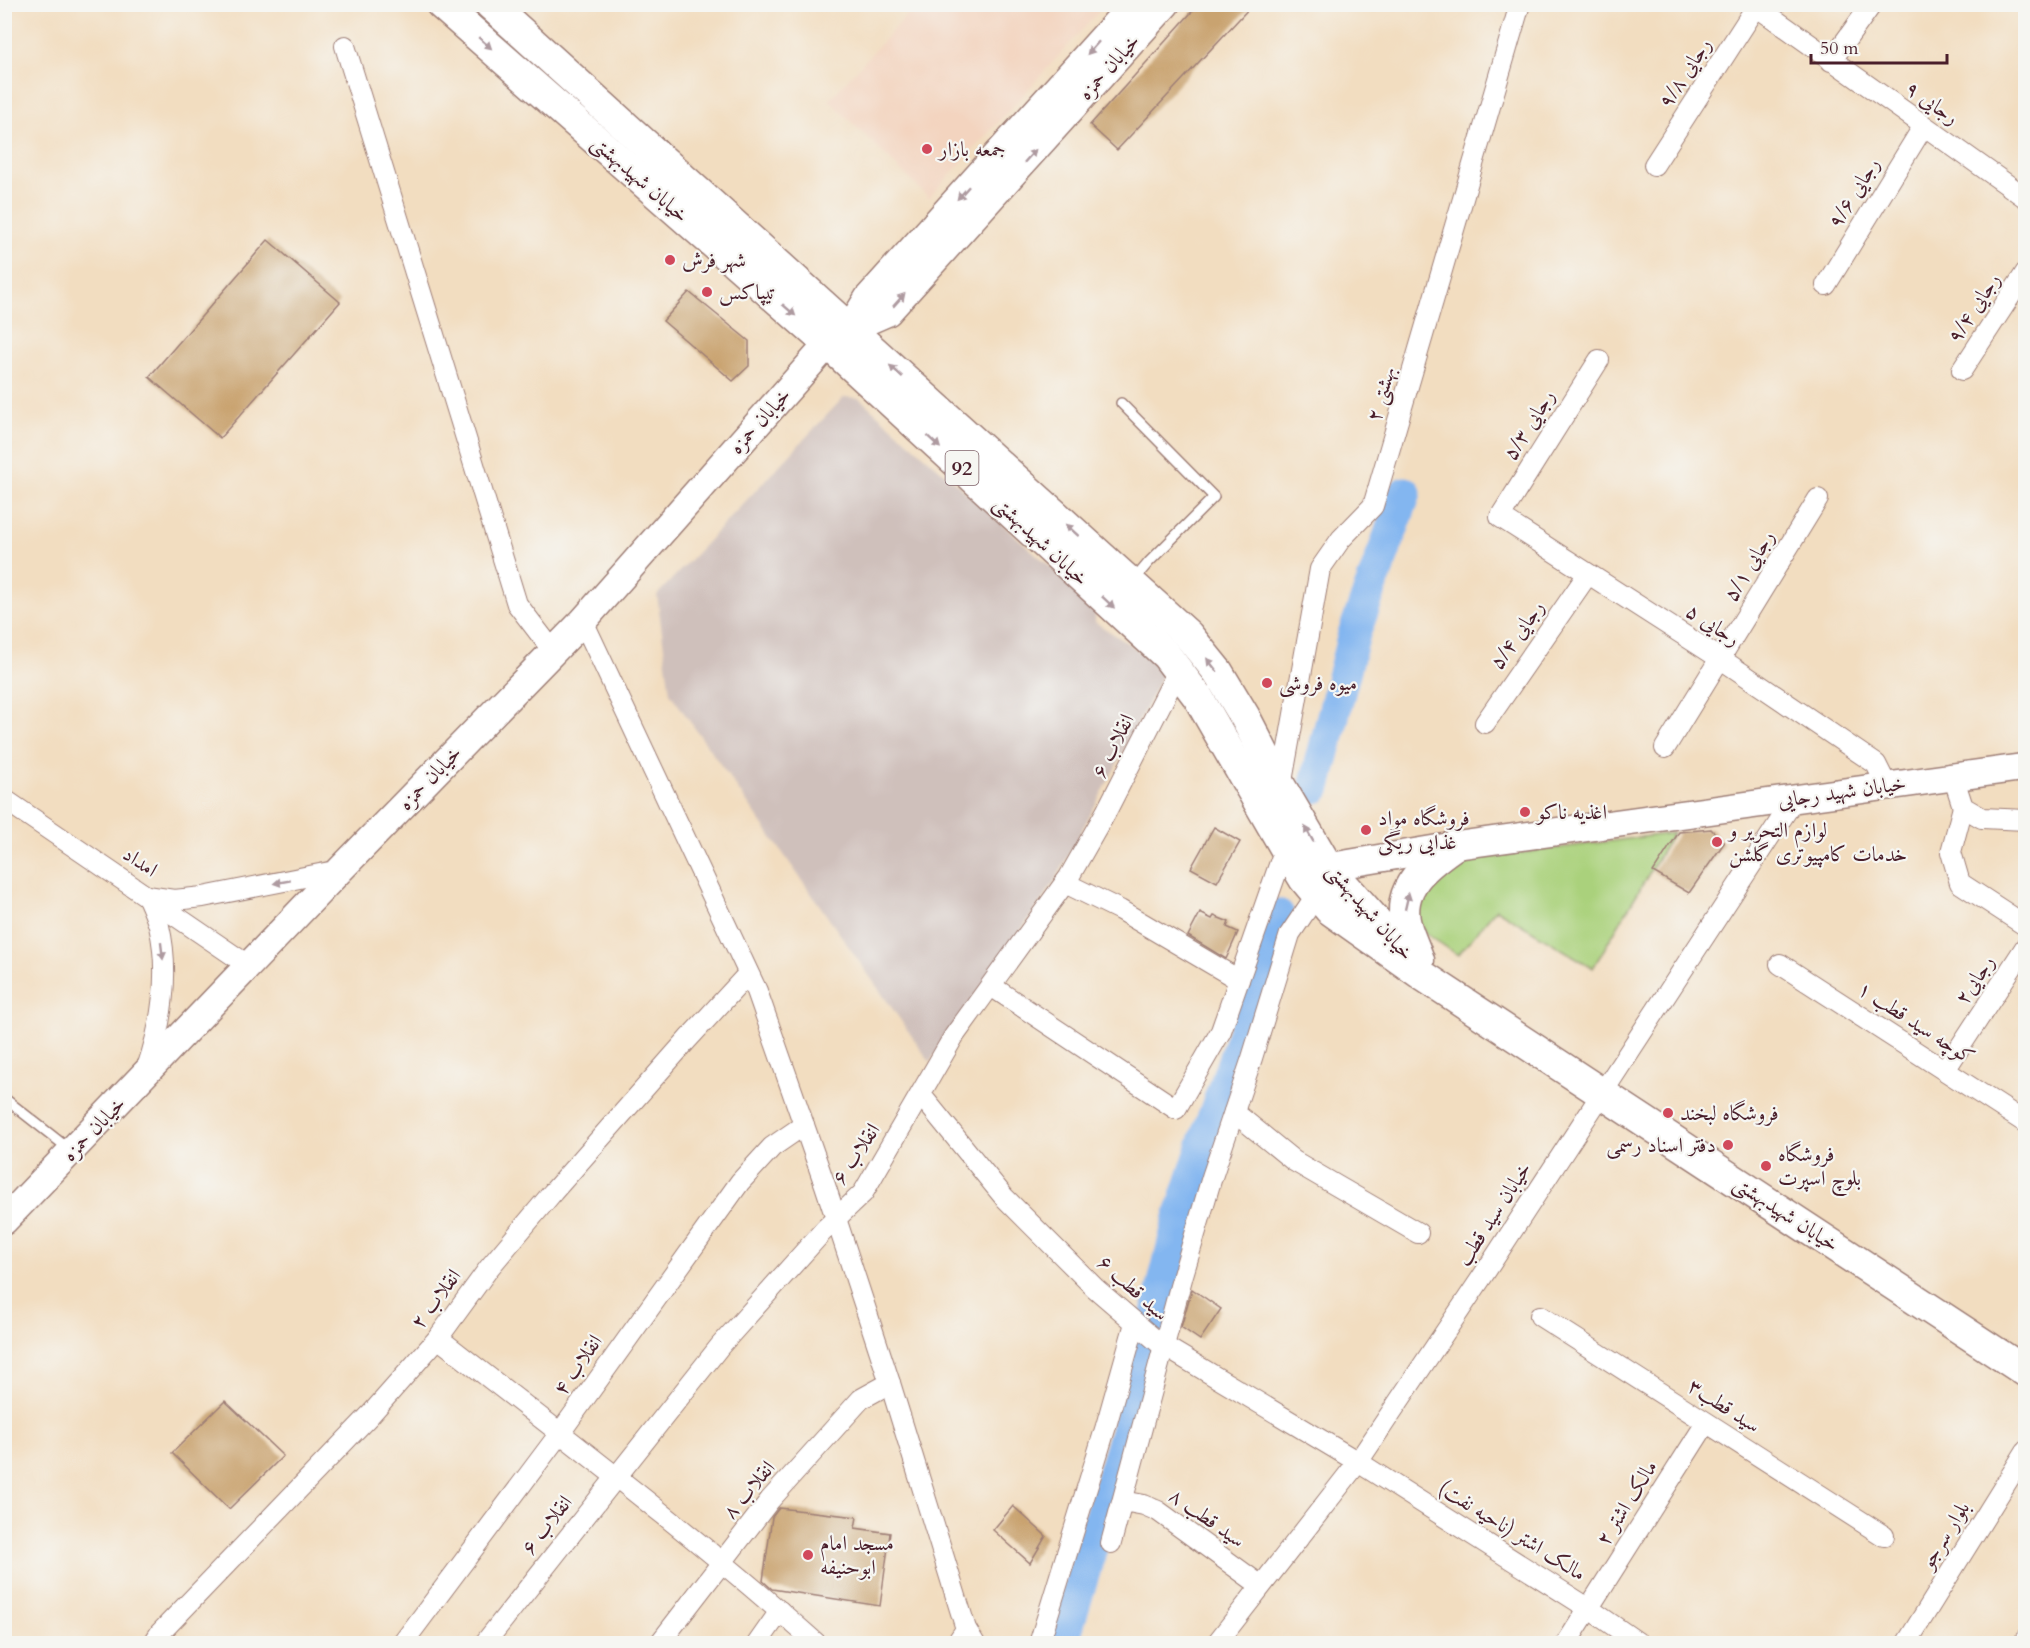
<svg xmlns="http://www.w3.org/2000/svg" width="2030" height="1648" font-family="Cardo,Amiri,serif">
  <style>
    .built { fill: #f3d4bf }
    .industrial { fill: #cfc0bb }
    .green { fill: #aad17c; stroke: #7a7854; stroke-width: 1.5 }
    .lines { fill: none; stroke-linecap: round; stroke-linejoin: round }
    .river { stroke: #83b6f0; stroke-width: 33 }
    .building { fill: #c9a36f }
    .lane-casing { stroke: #9e7e76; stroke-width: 12 }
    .street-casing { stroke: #9e7e76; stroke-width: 22 }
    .secondary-casing { stroke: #9e7e76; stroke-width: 30 }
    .primary-casing { stroke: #9e7e76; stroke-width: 33 }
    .lane { stroke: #fff; stroke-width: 9 }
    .street { stroke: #fff; stroke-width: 20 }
    .secondary { stroke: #fff; stroke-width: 27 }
    .primary { stroke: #fff; stroke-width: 30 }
    .oneway { fill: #ae9aa0 }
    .poi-dot { fill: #d1495b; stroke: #f6f6f2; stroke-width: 2 }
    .labels { text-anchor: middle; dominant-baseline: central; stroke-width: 4.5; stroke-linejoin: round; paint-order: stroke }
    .shield { fill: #f6f6f2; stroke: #7e6067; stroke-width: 1.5 }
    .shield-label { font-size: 20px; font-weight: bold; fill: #4a1f2b }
    .street-label { font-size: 21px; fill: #4a1f2b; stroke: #f6f6f2 }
    .poi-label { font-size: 21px; fill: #4a1f2b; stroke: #f6f6f2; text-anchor: start }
  </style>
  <rect width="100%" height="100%" fill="#f6f6f2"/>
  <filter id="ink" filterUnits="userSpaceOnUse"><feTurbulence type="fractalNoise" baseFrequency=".0167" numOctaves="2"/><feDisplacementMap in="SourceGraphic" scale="12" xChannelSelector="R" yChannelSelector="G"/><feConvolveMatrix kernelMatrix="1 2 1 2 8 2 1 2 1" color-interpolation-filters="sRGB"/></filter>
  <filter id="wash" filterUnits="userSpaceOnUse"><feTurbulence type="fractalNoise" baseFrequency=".008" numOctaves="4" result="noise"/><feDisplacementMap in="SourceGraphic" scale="24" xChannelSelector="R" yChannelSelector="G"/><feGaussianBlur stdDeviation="1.35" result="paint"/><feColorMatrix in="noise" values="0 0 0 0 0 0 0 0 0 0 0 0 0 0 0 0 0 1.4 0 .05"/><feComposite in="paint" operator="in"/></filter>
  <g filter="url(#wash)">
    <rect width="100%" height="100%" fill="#f2ddc0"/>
    <path class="built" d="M916,5H1105L929,198L829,100Z"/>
    <path class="industrial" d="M844,397L859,398L1096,607L1095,622L1150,658L1163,673L1115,768L1053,884L930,1062L670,693L657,595Z"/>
    <path class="green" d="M1673,833L1593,968L1496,909L1458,955L1425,933L1417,919L1423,886L1451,862Z"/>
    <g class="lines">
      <g class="river">
        <path d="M1315,787L1354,634L1405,493"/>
        <path d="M1155,1321L1179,1221L1206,1138L1246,1027L1278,915"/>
        <path d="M1062,1644L1139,1389L1147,1352"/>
      </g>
    </g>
    <g id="blocks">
      <g class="building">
        <path d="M1199,4H1253L1117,150L1090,125Z"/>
        <path d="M268,240L340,302L220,438L149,377Z"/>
        <path d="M689,292L749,341V366L733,381L663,321Z"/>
        <path d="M1214,827L1240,842L1217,882L1191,868Z"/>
        <path d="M1711,829L1724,843L1689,893L1653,872L1679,832Z"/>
        <path d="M1200,913L1212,919L1214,916L1229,922L1227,927L1238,932L1226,959L1188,936Z"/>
        <path d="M1192,1289L1221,1309L1200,1340L1181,1327Z"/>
        <path d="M225,1401L283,1456L229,1509L172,1453Z"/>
        <path d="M1013,1506L1046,1536L1030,1563L993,1530Z"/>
        <path d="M779,1508L857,1517L855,1528L890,1533L880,1606L772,1589L763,1581L772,1517Z"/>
      </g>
    </g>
  </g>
  <g filter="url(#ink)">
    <use href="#blocks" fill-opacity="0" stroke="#9e7e76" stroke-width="1.5"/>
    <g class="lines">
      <g class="lane-casing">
        <g id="lane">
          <path d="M1121,403L1214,497L1149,562L1133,581"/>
          <path d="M4,1098L69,1149"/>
        </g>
      </g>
      <g class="street-casing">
        <g id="street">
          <path d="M1753,4L2026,198"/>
          <path d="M345,46L517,604L553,651"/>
          <path d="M1831,61L1872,4"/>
          <path d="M1654,165L1756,7"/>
          <path d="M1826,285L1923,127"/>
          <path d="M1599,360L1500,517L1721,659L1876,764L1887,786"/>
          <path d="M1962,370L2026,272"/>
          <path d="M583,621L757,991L825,1185L890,1383L966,1629L975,1644"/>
          <path d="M1485,723L1588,574"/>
          <path d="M1665,748L1818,499"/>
          <path d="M1953,776L1963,807L1982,818L2026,820"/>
          <path d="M1281,787L1320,569L1341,539L1373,506L1520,4"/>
          <path d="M4,799L249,966"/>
          <path d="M1963,807L1951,852L1960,883L2026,926"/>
          <path d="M1065,883L1120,910L1239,980"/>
          <path d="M1780,964L2026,1123"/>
          <path d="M991,986L1176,1109L1221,1031L1285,848"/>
          <path d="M147,1068C162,1024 170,972 159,926C156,916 151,905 147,896L174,900L203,897L340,870"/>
          <path d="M1945,1070L2026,946"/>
          <path d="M921,1095L1004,1197L1095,1288L1159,1343L1358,1462L1588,1608L1640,1644"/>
          <path d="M1234,1112L1294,1161L1418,1233"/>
          <path d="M1540,1316L1884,1536"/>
          <path d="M438,1338C566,1438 696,1536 817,1644"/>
          <path d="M1123,1501L1144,1505L1158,1511L1260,1585"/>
          <path d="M1111,1543L1183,1275L1212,1177L1252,1058L1290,934L1317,894"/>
          <path d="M153,1644L160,1633L370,1415L438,1338L489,1268L553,1192L688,1039L748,974"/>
          <path d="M402,1644L560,1433L740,1182L772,1147L804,1125"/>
          <path d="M484,1644L720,1346L825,1229L863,1193L954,1036L1069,877L1106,812L1178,671"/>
          <path d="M659,1644L770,1500L861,1399L890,1383"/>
          <path d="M757,1644L780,1611"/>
          <path d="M956,1644L966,1629"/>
          <path d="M1039,1644L1106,1426L1135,1323"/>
          <path d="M1216,1644L1358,1462L1482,1277L1795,798"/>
          <path d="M1566,1644L1706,1423"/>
          <path d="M1906,1644L2026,1451"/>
          <path d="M2022,1644L2026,1639"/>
        </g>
      </g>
      <g class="secondary-casing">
        <g id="secondary">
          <path d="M849,329L868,298L1133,4"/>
          <path d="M1311,876L1328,867L1453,846L2026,767"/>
          <path d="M4,1221L340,870L583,621L828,344L849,329L888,312L1166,4"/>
        </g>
      </g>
      <g class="primary-casing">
        <g id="primary">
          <path d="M441,4L828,344L1166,655L1198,697L1285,848L1304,879L1329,909L1425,977L2026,1372"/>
          <path d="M490,4L1188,635L1218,672L1245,717L1281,787L1328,867L1394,941"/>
          <path d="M1419,960C1415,948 1409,937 1406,925C1396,887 1426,865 1453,846"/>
        </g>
      </g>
      <use href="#lane" class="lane"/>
      <use href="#street" class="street"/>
      <use href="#secondary" class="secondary"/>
      <use href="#primary" class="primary"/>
    </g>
    <defs><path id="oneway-solid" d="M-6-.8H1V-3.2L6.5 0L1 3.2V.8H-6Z" transform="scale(1.5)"/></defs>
    <g class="oneway">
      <use href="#oneway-solid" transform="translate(485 43) rotate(41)"/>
      <use href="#oneway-solid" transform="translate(1093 48) rotate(132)"/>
      <use href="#oneway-solid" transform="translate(1030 156) rotate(-48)"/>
      <use href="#oneway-solid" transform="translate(963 193) rotate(132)"/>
      <use href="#oneway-solid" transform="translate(899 300) rotate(-48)"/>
      <use href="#oneway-solid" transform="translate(789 310) rotate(41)"/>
      <use href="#oneway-solid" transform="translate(896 371) rotate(-138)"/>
      <use href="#oneway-solid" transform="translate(934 442) rotate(43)"/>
      <use href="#oneway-solid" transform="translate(1072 530) rotate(-138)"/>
      <use href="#oneway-solid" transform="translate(1108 602) rotate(43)"/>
      <use href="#oneway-solid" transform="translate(1212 665) rotate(-128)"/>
      <use href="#oneway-solid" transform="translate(1309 834) rotate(-120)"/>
      <use href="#oneway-solid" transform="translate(282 882) rotate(170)"/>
      <use href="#oneway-solid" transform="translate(1407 901) rotate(-77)"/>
      <use href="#oneway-solid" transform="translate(162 951) rotate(83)"/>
    </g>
  </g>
  <g class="poi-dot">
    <circle cx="927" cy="149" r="6"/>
    <circle cx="670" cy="260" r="6"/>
    <circle cx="707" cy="292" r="6"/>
    <circle cx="1267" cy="683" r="6"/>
    <circle cx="1525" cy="812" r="6"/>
    <circle cx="1366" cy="830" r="6"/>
    <circle cx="1717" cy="842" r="6"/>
    <circle cx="1668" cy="1113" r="6"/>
    <circle cx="1728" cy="1145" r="6"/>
    <circle cx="1766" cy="1166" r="6"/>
    <circle cx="808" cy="1555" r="6"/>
  </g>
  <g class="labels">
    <rect class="shield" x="945.5" y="451" width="33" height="34" rx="4.5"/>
    <g class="shield-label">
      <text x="962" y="468">92</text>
    </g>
    <g class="street-label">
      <text transform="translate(1109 67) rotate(-48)">خیابان حمزه</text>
      <text transform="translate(1685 73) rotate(-57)">رجایی ۹/۸</text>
      <text transform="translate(1932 103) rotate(35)">رجایی ۹</text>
      <text transform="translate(640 179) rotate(41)">خیابان شهیدبهشتی</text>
      <text transform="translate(1854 193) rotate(-58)">رجایی ۹/۶</text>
      <text transform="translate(1974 308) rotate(-57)">رجایی ۹/۴</text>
      <text transform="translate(1381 394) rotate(-74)">بهشتی ۲</text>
      <text transform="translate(760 421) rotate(-48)">خیابان حمزه</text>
      <text transform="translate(1529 425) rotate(-58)">رجایی ۵/۳</text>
      <text transform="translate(1041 541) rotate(43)">خیابان شهیدبهشتی</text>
      <text transform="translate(1749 566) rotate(-59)">رجایی ۵/۱</text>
      <text transform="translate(1713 625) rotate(33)">رجایی ۵</text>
      <text transform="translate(1517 635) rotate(-55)">رجایی ۵/۴</text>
      <text transform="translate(1113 746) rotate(-63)">انقلاب ۶</text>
      <text transform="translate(430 778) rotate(-46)">خیابان حمزه</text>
      <text transform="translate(1842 792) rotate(-8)">خیابان شهید رجایی</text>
      <text transform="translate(140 862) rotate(34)">امداد</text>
      <text transform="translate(1370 912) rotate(49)">خیابان شهیدبهشتی</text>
      <text transform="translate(1975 980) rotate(-57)">رجایی۲</text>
      <text transform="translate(1916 1023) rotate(33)">کوچه سید قطب ۱</text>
      <text transform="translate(94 1129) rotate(-46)">خیابان حمزه</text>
      <text transform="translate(856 1154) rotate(-56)">انقلاب ۶</text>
      <text transform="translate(1494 1214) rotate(-57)">خیابان سید قطب</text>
      <text transform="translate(1786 1214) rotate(33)">خیابان شهیدبهشتی</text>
      <text transform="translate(1133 1288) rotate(42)">سید قطب ۶</text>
      <text transform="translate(436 1299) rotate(-53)">انقلاب ۲</text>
      <text transform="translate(578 1365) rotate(-55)">انقلاب ۴</text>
      <text transform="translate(1724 1406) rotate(33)">سید قطب۳</text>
      <text transform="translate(749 1490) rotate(-50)">انقلاب ۸</text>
      <text transform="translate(1627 1503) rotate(-58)">مالک اشتر ۲</text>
      <text transform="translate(1207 1518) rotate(35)">سید قطب ۸</text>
      <text transform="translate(547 1525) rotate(-52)">انقلاب ۶</text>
      <text transform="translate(1512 1531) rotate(32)">مالک اشتر (ناحیه نفت)</text>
      <text transform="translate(1945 1535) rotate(-58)">بلوار سرجو</text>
    </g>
    <g class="poi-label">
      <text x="939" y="149">جمعه بازار</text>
      <text x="682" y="260">شهر فرش</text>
      <text x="719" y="292">تیپاکس</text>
      <text x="1279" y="683">میوه فروشی</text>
      <text x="1537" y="812">اغذیه ناکو</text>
      <text x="1378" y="818">فروشگاه مواد<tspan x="1378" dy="24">غذایی ریگی</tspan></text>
      <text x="1729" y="830">لوازم التحریر و<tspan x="1729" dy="24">خدمات کامپیوتری گلشن</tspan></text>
      <text x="1680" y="1113">فروشگاه لبخند</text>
      <text x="1716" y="1145" text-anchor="end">دفتر اسناد رسمی</text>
      <text x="1778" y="1154">فروشگاه<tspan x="1778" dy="24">بلوچ اسپرت</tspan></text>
      <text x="820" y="1543">مسجد امام<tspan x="820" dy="24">ابوحنیفه</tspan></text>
    </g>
  </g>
  <rect width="2030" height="1648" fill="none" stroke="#f6f6f2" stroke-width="24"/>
  <path d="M1811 54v9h136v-9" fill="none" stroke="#4a1f2b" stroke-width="3"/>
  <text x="1820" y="54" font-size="18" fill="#4a1f2b" stroke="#f6f6f2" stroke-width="4.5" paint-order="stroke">50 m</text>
</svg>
